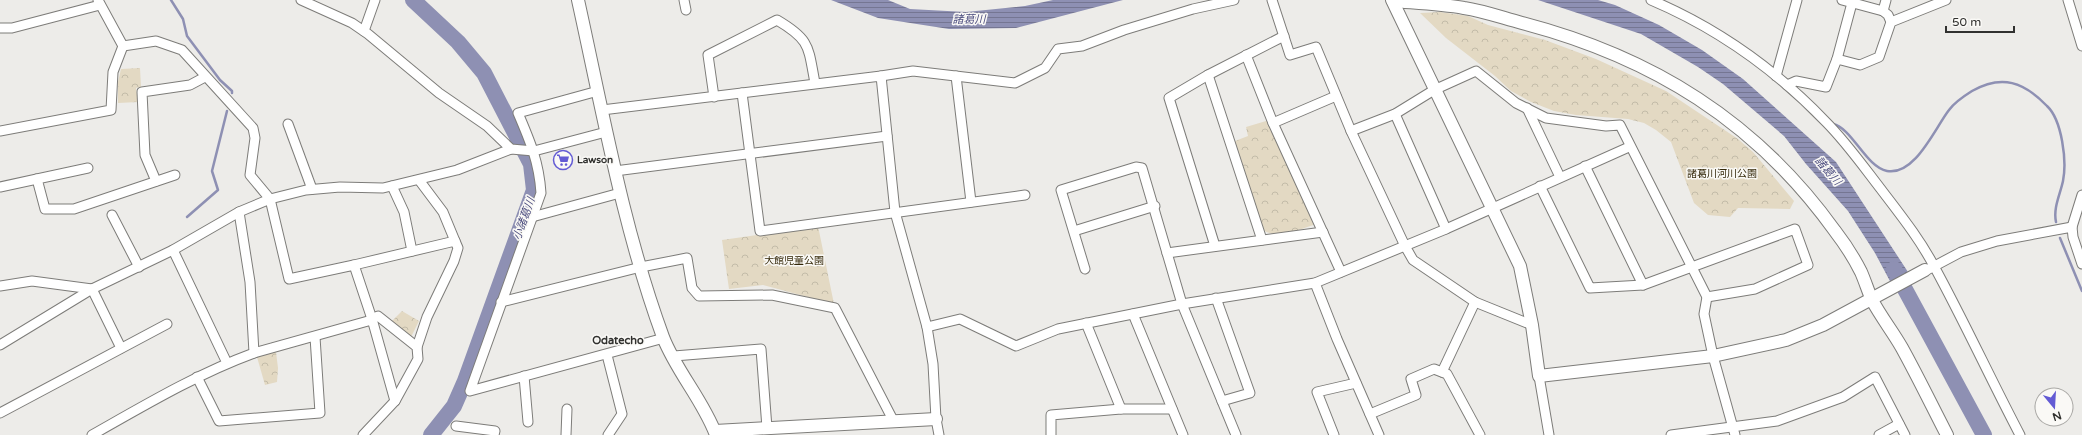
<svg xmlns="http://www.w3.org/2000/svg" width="2082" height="435" font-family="'Varela Round','Noto Sans JP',sans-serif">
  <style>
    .forest { fill: url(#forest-crowns) }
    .water { fill: url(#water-rules) }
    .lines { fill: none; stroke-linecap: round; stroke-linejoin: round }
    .stream { stroke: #8e90b3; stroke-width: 2.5 }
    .river { stroke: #8e90b3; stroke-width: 16 }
    .minor-casing { stroke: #7d7c79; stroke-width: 11 }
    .tertiary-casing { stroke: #7d7c79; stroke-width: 14 }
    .minor { stroke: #fff; stroke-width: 9 }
    .tertiary { stroke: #fff; stroke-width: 12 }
    .labels { text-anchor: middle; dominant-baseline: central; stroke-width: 3; stroke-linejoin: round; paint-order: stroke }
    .poi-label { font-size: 10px; font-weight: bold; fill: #31312f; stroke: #faf9f6; text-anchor: start }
    .park-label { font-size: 10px; fill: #342809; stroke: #faf9f6 }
    .water-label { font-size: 11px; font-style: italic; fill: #4c4d7f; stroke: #faf9f6 }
    .neighbourhood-label { font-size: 11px; font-weight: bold; fill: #31312f; stroke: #faf9f6 }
  </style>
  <defs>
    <pattern id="forest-crowns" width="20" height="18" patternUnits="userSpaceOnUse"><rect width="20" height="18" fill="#e3d9c3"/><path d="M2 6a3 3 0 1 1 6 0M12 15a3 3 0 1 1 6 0" fill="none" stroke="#c3bba8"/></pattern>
    <pattern id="water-rules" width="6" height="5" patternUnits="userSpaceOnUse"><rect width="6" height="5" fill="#8e90b3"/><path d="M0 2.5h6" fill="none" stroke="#757692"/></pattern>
  </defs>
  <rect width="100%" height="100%" fill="#edece9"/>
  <g class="forest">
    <path d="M1440,12L1468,16L1488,25L1545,40L1596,59L1666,91L1738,139L1753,152L1794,201L1790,209L1738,208L1730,217L1708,215L1694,203L1671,142L1656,130L1644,123L1628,119L1576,115L1554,111L1531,102L1511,91L1495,76L1446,38L1420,13Z"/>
    <path d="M140,68L141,87L136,88L138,102L118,103V82L121,69Z"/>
    <path d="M1266,121H1269L1316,224C1301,229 1277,240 1263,230L1235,141L1248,136L1246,127Z"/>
    <path d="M818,226L834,304L763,285L729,289L722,240Z"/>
    <path d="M402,311L419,321L411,337L397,328L392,321Z"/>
    <path d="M276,352L278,368L277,382L265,385L257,357Z"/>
  </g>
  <g class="water">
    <path d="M831,0H888L910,9L966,12L1025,6L1053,0H1123L1016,28L949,29L878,18Z"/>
    <path d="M1538,0H1598L1615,5L1659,25L1702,50L1743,79L1836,162L1908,272L1891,283L1875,253L1848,211L1806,164L1784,136L1723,84L1698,67L1641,34Z"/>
  </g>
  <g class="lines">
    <g class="stream">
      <path d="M171,0L183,19L187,36L220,80L232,91V93"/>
      <path d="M1833,124C1852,128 1866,167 1887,171C1915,176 1935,128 1949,110C1954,103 1964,96 1972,91C2002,74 2024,82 2047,106C2062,120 2067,161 2063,181C2060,195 2053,208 2056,222"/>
      <path d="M187,217L218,190L212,171L227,111"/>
      <path d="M2060,238L2082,291"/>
    </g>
    <g class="river">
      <path d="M413,0L458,42L484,73L531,164L534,190L465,381L454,406L431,435"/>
      <path d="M1894,269L1984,435"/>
    </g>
    <g class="minor-casing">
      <g id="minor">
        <path d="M98,0L123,46L156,41L182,50L253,128L255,138L250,175L270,199L289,279L354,265L372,319L395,401"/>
        <path d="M301,0L352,23L368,34L439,93L487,126L511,149L534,151L606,132"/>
        <path d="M684,0L686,10"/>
        <path d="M1272,0L1290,55L1316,47L1351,131L1405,246L1413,260L1475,302L1532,325"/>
        <path d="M1651,0C1717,28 1777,71 1826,122C1846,142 1863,166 1880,188C1899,213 1920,239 1935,268C1965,323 1991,380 2020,435"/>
        <path d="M1842,0L1883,11L1888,15L1891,22"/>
        <path d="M2068,0L2082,46"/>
        <path d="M1883,11L1886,0"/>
        <path d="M0,28H12L100,5"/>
        <path d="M364,31L375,0"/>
        <path d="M1246,55L1273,123L1341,272"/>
        <path d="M1837,59L1852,3"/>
        <path d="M1208,75L1262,240"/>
        <path d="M881,76L913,71L1015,83L1045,68L1058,49L1082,46L1124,30L1193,9L1234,0"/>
        <path d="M956,76L971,202"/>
        <path d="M1776,76L1797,0"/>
        <path d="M1787,85L1796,81L1826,87L1837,59L1860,65L1879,57L1891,22L1946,0"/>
        <path d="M598,91L518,113C530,141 539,162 541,193L470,391L664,338"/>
        <path d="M742,93L760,231L1025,195"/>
        <path d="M714,97L708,55L777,20C811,40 808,47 815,83"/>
        <path d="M1527,108L1560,177"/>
        <path d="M602,110L881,76L895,212L927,327L933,364L936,419L939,435"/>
        <path d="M1395,114L1446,229"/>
        <path d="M1273,123L1336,96"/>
        <path d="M288,124L312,189"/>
        <path d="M0,131L111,110L113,72L123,46"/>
        <path d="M1351,131L1395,114L1434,90L1476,71L1516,103L1546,118L1606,126L1620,125L1707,297L1704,314L1713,356L1735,435"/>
        <path d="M1585,166L1643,285"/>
        <path d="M88,168L37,179L45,209H74L175,175"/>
        <path d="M615,171L887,136"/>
        <path d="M419,180L443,212L455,241"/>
        <path d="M156,181L145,155L142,92L190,85L205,77"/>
        <path d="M392,186L404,212L412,251"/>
        <path d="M1540,186L1590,288L1643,285L1795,229L1808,265L1755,289L1707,297"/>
        <path d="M0,187L37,179"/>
        <path d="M112,215L139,267"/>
        <path d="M532,217L620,193"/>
        <path d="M2072,227L2082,195"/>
        <path d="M1074,231L1155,206"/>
        <path d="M1215,246L1169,98L1208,75L1284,36"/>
        <path d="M173,250L227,363"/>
        <path d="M1167,253L1323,232"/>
        <path d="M354,265L455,241L458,248L454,261L427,317L417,347"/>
        <path d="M1085,269L1061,190L1136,167L1142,168L1182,304L1236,435"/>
        <path d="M1929,269L1961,252L1997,241L2072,227L2073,237L2082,264"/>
        <path d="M1315,283L1337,339L1379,435"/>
        <path d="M0,286L32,281L92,289"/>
        <path d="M92,289L121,348"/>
        <path d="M1216,298L1250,393L1222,401"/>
        <path d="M501,302L641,267L687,258L692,288L699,296L772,295L835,308L893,420"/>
        <path d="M1133,314L1183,435"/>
        <path d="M1086,323L1121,409"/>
        <path d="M927,327L960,319L1016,346L1058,329L1182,304L1315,283L1446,229L1629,147"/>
        <path d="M0,345L92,289L173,250L239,212L270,199L306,190L340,187L383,188L457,170L511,149"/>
        <path d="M254,353L368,321L378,316L417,347L418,359L395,401L363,435"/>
        <path d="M607,355L622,414L608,435"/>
        <path d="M674,356L761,349L767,428"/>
        <path d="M1442,372L1475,302"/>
        <path d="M524,376L528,422"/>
        <path d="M1539,376L1549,435"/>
        <path d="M197,377L219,421L320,413L315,337"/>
        <path d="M0,413L167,324"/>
        <path d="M1370,414L1416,395L1411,379L1434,369L1447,374L1480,435"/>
        <path d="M456,426L495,431L494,435"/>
        <path d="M92,435C145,405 197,374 254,353L250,282L239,212"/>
        <path d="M566,435L567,409"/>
        <path d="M1051,435V415L1121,409H1172"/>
        <path d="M1334,435L1317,392L1356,383"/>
        <path d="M1671,435L1777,421L1843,397L1875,377L1905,435"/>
        <path d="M1879,435L1899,424"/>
      </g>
    </g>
    <g class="tertiary-casing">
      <g id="tertiary">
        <path d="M578,0C603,113 623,228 663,337C676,371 703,400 716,435"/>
        <path d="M1392,0L1520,266L1532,325L1539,376L1713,356L1786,340L1823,325L1925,270"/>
        <path d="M1393,1C1417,3 1441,4 1464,8C1484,11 1503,18 1522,23C1652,57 1756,121 1835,231C1845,244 1854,258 1861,272C1865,281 1868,291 1872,300C1881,317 1893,332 1902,348C1918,377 1932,406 1947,435"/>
        <path d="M715,431L936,419"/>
      </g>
    </g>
    <use href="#minor" class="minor"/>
    <use href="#tertiary" class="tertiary"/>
  </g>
  <defs>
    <g id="supermarket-ring" transform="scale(1)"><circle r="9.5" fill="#faf9f6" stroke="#635bd4" stroke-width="1.5"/><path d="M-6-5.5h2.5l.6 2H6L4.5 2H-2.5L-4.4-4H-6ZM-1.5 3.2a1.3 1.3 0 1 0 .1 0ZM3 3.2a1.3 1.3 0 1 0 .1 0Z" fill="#635bd4"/></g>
  </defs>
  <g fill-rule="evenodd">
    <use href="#supermarket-ring" x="563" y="160"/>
  </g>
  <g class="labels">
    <g class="poi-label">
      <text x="577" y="160">Lawson</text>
    </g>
    <g class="park-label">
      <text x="1722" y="174">諸葛川河川公園</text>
      <text x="794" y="261">大館児童公園</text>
    </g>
    <g class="water-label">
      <text x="969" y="19">諸葛川</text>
      <text transform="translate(1828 171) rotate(49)">諸葛川</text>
      <text transform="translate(524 219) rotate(-70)">小諸葛川</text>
    </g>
    <g class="neighbourhood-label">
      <text x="618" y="340">Odatecho</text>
    </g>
  </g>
  <g transform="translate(2054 407) rotate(162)"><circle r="19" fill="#faf9f6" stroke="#aaa9a6"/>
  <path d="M0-3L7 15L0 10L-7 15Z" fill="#635bd4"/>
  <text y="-6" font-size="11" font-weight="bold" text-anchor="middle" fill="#31312f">N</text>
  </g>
  <path d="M1946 26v6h68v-6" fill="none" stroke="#31312f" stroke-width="2"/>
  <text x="1952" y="26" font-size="12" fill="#31312f" stroke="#faf9f6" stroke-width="3" paint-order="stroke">50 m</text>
</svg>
